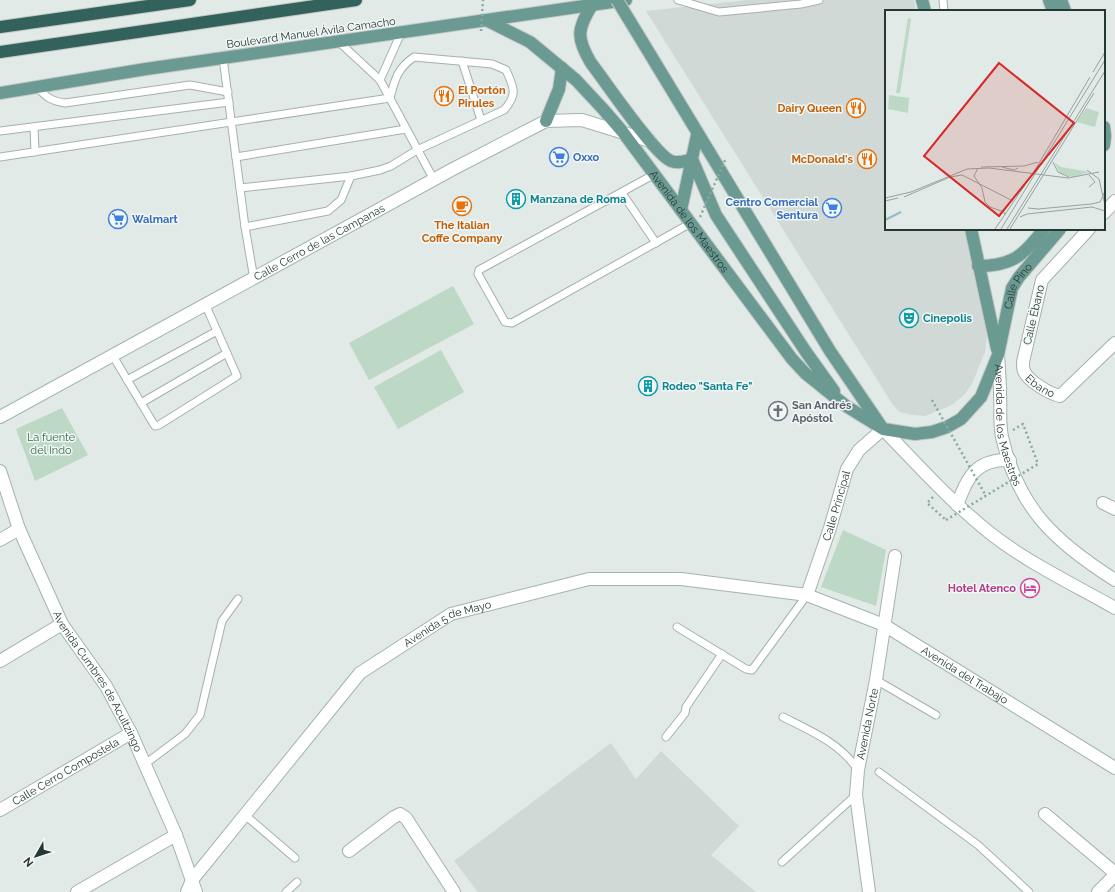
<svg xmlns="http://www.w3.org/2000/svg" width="1115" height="892" font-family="Raleway,sans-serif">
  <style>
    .built { fill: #d0d9d6 }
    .green { fill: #bdd9c6 }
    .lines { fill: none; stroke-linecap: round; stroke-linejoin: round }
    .lane-casing { stroke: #a5b1ae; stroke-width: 9 }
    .street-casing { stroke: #a5b1ae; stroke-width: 14 }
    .secondary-casing { stroke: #a2b4af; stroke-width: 14 }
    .primary-casing { stroke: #c2c7c6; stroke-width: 14 }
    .highway-casing { stroke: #c2c7c6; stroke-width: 14 }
    .path { stroke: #85aaa1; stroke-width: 2.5; stroke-dasharray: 2 3; stroke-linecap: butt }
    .lane { stroke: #fff; stroke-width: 7 }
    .street { stroke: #fff; stroke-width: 12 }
    .secondary { stroke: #fff; stroke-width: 12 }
    .primary { stroke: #6b9a92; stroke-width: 12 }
    .highway { stroke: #33615b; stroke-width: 12 }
    .primary-bridge-casing { stroke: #c2c7c6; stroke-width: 14; stroke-linecap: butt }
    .path-bridge { stroke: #85aaa1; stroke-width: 2.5; stroke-dasharray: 2 3; stroke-linecap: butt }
    .primary-bridge { stroke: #6b9a92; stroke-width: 12 }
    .labels { text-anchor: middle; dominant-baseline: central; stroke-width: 3; stroke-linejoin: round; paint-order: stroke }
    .street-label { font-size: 11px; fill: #243835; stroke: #f1f7f5 }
    .food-label { font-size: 11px; font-weight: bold; fill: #c56008; stroke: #f1f7f5; text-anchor: end }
    .shop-label { font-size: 11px; font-weight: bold; fill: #366cbe; stroke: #f1f7f5; text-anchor: start }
    .culture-label { font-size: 11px; font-weight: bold; fill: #0d838f; stroke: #f1f7f5; text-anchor: start }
    .worship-label { font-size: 11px; font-weight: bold; fill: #5b616d; stroke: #f1f7f5; text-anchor: start }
    .park-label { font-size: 11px; fill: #336a4d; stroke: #f1f7f5 }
    .hotel-label { font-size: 11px; font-weight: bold; fill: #b23c85; stroke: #f1f7f5; text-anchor: end }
    .inset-river { fill: none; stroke: #90bbc9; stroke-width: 2 }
    .inset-road { fill: none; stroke: #95a3a0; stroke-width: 1 }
    .view { fill: #d62828; fill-opacity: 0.15; stroke: #d62828; stroke-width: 2 }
    .inset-edge { fill: none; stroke: #243835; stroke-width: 2 }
  </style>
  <rect width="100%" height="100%" fill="#e1eae7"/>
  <g class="built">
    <path d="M747,0H914L916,11H886V229H965L985,319L987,337L985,352L972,384L964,395L952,405L925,416L912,415L900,412L893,405L646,11Z"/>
    <path d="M611,743L636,779L661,751L739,826L711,855L756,892H478L454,861Z"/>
  </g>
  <g class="green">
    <path d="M453,286L474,324L369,380L349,343Z"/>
    <path d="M441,350L464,392L398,429L374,387Z"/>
    <path d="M62,408L88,455L35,481L16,429Z"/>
    <path d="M843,530L886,550L876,606L821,587Z"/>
  </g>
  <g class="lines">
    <g class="lane-casing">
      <g id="lane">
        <path d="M678,0L719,12L801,4L819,0"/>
        <path d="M943,0L944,11"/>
        <path d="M339,42L380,80L434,180"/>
        <path d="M223,58L245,227L254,279"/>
        <path d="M462,61L481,120"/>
        <path d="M380,80L401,33"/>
        <path d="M37,87C46,97 51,101 65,103L190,85L228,92"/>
        <path d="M34,127L35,152"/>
        <path d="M0,131L229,102"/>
        <path d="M0,157L390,98C395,79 397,69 414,57L492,64L506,70C514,88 518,94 504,110L417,150L391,166L380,170L351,176L240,188"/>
        <path d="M236,157L406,129"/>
        <path d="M653,175L479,270L478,274L505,322L512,323L691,223"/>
        <path d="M622,193L656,243"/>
        <path d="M245,227L328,211L341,200L351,176"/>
        <path d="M113,356L153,423L155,426L159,425L237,376L206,306"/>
        <path d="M127,380L217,331"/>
        <path d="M141,403L227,353"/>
        <path d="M677,627L746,669L752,670L807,595"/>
        <path d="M876,680L936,715"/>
        <path d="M783,717C811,731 840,743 858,770"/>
        <path d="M666,737L685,713L686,707L722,654"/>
        <path d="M145,764L185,734L200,715L222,621L238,599"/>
        <path d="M879,772L978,845L1029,892"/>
        <path d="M245,815L295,858"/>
        <path d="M782,862L856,795"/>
        <path d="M286,892L297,882"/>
      </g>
    </g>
    <g class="street-casing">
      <g id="street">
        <path d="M1104,213L1115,201"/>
        <path id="s1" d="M1089,229L1042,280L1023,362C1023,365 1023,369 1024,371C1028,381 1050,394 1060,396L1115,343"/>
        <path d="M1103,503L1115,509"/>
        <path d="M0,540L19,529"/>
        <path id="s2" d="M807,595L830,528L847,469L859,450L883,429"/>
        <path d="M0,661L62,624"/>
        <path id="s3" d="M0,810L131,733"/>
        <path d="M1045,814L1115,873"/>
        <path d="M349,851L394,817L400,814L406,818L454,892"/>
        <path d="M77,892L176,835"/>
        <path id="s4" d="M869,892L856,795L858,770L876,680L895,556"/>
        <path d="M1098,892L1115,875"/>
      </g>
    </g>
    <g class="secondary-casing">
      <g id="secondary">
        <path id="s5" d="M998,355C999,368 1000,381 1000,394C1001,408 999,422 1002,437C1018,508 1055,542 1115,580"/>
        <path id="s6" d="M0,417L453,169L546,121L582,120L650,141"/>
        <path d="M883,429C918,465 951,502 990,533C1028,563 1073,584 1115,608"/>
        <path id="s7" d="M0,471L19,529L62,624L106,686L131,733L176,835L196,892"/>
        <path d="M957,505C968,477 975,459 1010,460"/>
        <path id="s8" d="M187,892L192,880L360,673L451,614L589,579H681L807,595L884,625L1115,768"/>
      </g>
    </g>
    <g class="primary-casing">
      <g id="primary">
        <path d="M922,0L925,11"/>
        <path d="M1049,0L1053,11"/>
        <path d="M1061,0L1065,11"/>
        <path d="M592,5C577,29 576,38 591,63C605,81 654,154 671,161C678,164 685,161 692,159"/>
        <path id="s9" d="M488,21L530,42L576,80L603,109L622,131L792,359L805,373L846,406L883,429L915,434L932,432L947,427L961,419L981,397L998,355L1012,288L1019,277L1060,229"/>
        <path d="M642,41L830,351L881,426"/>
        <path d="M0,93L146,69L626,0"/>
        <path d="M546,121L559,89L562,68"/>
        <path d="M1104,127L1105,136L1104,145"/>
        <path d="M692,159L716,215L806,352L834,391"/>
        <path d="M681,210L697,135"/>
        <path d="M971,229L997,349"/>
        <path d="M978,266C1013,266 1024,255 1044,229"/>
      </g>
    </g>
    <g class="highway-casing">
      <g id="highway">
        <path d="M0,27L190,0"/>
        <path d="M0,52L356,0"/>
      </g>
    </g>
    <g class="path">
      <path d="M1013,430L1023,424L1038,464"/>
      <path d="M933,497L927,503L946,520"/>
    </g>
    <use href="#lane" class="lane"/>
    <use href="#street" class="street"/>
    <use href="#secondary" class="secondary"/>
    <use href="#primary" class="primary"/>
    <use href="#highway" class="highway"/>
    <g class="primary-bridge-casing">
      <path id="primary-bridge" d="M617,0L642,41"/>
    </g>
    <g class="path-bridge">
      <path d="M481,31L483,0"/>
      <path d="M700,217L726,158"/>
      <path d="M932,400L986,496"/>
      <path d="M946,520L1038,464"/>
    </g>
    <use href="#primary-bridge" class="primary-bridge"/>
  </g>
  <defs>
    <g id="restaurant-ring" transform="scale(1)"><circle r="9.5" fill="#f1f7f5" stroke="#e8710a" stroke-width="1.5"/><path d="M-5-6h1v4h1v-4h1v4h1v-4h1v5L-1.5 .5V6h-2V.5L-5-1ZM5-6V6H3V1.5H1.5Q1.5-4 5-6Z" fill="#e8710a"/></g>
    <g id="supermarket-ring" transform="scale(1)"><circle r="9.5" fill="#f1f7f5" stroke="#3f7fe0" stroke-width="1.5"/><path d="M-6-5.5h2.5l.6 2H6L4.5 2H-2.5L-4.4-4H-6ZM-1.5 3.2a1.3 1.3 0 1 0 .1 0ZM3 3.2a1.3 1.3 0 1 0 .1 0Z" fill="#3f7fe0"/></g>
    <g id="building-ring" transform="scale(1)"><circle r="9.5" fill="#f1f7f5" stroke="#0f9aa8" stroke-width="1.5"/><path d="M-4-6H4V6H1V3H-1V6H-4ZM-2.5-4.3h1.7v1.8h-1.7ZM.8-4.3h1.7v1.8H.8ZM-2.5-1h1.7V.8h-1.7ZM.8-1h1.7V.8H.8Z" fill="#0f9aa8"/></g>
    <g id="cafe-ring" transform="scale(1)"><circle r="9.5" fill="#f1f7f5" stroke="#e8710a" stroke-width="1.5"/><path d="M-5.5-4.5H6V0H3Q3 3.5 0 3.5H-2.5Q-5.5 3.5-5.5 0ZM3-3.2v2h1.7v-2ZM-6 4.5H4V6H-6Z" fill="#e8710a"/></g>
    <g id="theatre-ring" transform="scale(1)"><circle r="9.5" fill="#f1f7f5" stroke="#0f9aa8" stroke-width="1.5"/><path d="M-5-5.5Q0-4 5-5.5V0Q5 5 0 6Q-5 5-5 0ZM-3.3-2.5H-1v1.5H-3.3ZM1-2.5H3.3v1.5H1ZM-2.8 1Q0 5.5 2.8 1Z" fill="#0f9aa8"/></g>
    <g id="church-ring" transform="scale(1)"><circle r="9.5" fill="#f1f7f5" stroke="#6b7280" stroke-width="1.5"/><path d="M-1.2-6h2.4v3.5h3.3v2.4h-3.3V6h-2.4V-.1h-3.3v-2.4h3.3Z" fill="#6b7280"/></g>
    <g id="hotel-ring" transform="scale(1)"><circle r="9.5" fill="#f1f7f5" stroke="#d1479c" stroke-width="1.5"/><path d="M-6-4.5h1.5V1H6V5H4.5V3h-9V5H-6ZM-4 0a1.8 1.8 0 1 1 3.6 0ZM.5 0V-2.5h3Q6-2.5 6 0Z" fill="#d1479c"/></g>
  </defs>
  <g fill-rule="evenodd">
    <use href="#restaurant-ring" x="444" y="96"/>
    <use href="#restaurant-ring" x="856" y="108"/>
    <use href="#supermarket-ring" x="559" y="157"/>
    <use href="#restaurant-ring" x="867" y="159"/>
    <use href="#building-ring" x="516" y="199"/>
    <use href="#cafe-ring" x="462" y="206"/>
    <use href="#supermarket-ring" x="832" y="208"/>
    <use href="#supermarket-ring" x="118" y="219"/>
    <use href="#theatre-ring" x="909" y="318"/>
    <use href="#building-ring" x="648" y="386"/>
    <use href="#church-ring" x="778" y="411"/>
    <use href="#hotel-ring" x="1030" y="588"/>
  </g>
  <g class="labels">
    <g class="street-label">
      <text transform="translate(311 33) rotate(-8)">Boulevard Manuel Ávila Camacho</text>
      <text stroke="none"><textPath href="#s9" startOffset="288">Avenida de los Maestros</textPath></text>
      <text stroke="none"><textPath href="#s6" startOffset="364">Calle Cerro de las Campanas</textPath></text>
      <text stroke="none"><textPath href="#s9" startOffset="804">Calle Pino</textPath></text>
      <text transform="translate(1034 315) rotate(-77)">Calle Ébano</text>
      <text stroke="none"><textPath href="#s1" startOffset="185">Ebano</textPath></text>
      <text stroke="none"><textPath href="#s5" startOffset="71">Avenida de los Maestros</textPath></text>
      <text stroke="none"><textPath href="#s2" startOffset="94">Calle Principal</textPath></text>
      <text stroke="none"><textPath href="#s8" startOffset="381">Avenida 5 de Mayo</textPath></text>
      <text stroke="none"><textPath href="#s8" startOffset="927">Avenida del Trabajo</textPath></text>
      <text stroke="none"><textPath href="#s7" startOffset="233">Avenida Cumbres de Acultzingo</textPath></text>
      <text stroke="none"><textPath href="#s4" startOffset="170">Avenida Norte</textPath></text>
      <text stroke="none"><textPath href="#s3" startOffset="76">Calle Cerro Compostela</textPath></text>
    </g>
    <g class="food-label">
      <text x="458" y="90" text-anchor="start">El Portón<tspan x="458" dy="13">Pirules</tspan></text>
      <text x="842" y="108">Dairy Queen</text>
      <text x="853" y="159">McDonald's</text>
      <text x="462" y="225" text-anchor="middle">The Italian<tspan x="462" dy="13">Coffe Company</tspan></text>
    </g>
    <g class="shop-label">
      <text x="573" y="157">Oxxo</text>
      <text x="818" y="202" text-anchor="end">Centro Comercial<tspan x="818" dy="13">Sentura</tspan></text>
      <text x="132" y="219">Walmart</text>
    </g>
    <g class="culture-label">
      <text x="530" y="199">Manzana de Roma</text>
      <text x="923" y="318">Cinepolis</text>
      <text x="662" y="386">Rodeo "Santa Fe"</text>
    </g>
    <g class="worship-label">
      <text x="792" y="405">San Andrés<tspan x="792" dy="13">Apóstol</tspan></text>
    </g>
    <g class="park-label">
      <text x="51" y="437">La fuente<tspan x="51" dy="13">del Indo</tspan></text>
    </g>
    <g class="hotel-label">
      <text x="1016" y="588">Hotel Atenco</text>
    </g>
  </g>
  <g transform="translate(885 10)">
    <rect width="220" height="220" fill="#e1eae7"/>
    <path d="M23,8L26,9L15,83H11ZM4,85L24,88L23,103L3,99ZM201,98L214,102L210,117L192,112ZM170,153L176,157L205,162L187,167L175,163Z" fill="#bdd9c6"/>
    <path class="inset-river" d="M0,210L16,202"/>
    <path class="inset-road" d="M208,62L220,42M168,152L173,162L184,167M96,157L139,156L153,152M117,157L129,160L133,158M93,158L89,166L97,178L100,192L105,197L119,202L120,205M202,160L214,169L220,195M147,165L205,67M204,177L210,172L204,165M19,187L65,167L77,165L128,191M0,188L26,182L82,159L104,158L183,168L214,162M0,191L13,188M143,198L153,199L206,194L215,192L220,181M135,207L142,204L207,197L220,201M110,219L140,175M116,219L220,50M122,219L220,61M125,219L209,83"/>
    <path class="view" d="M114,53L189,113L114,206L39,146Z"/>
    <rect width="220" height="220" class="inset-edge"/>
  </g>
  <g transform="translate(36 856) rotate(231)" stroke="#f1f7f5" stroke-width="3" paint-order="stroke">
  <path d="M0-3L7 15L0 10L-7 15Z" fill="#243835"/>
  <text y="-6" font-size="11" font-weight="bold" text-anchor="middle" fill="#243835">N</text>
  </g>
</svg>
